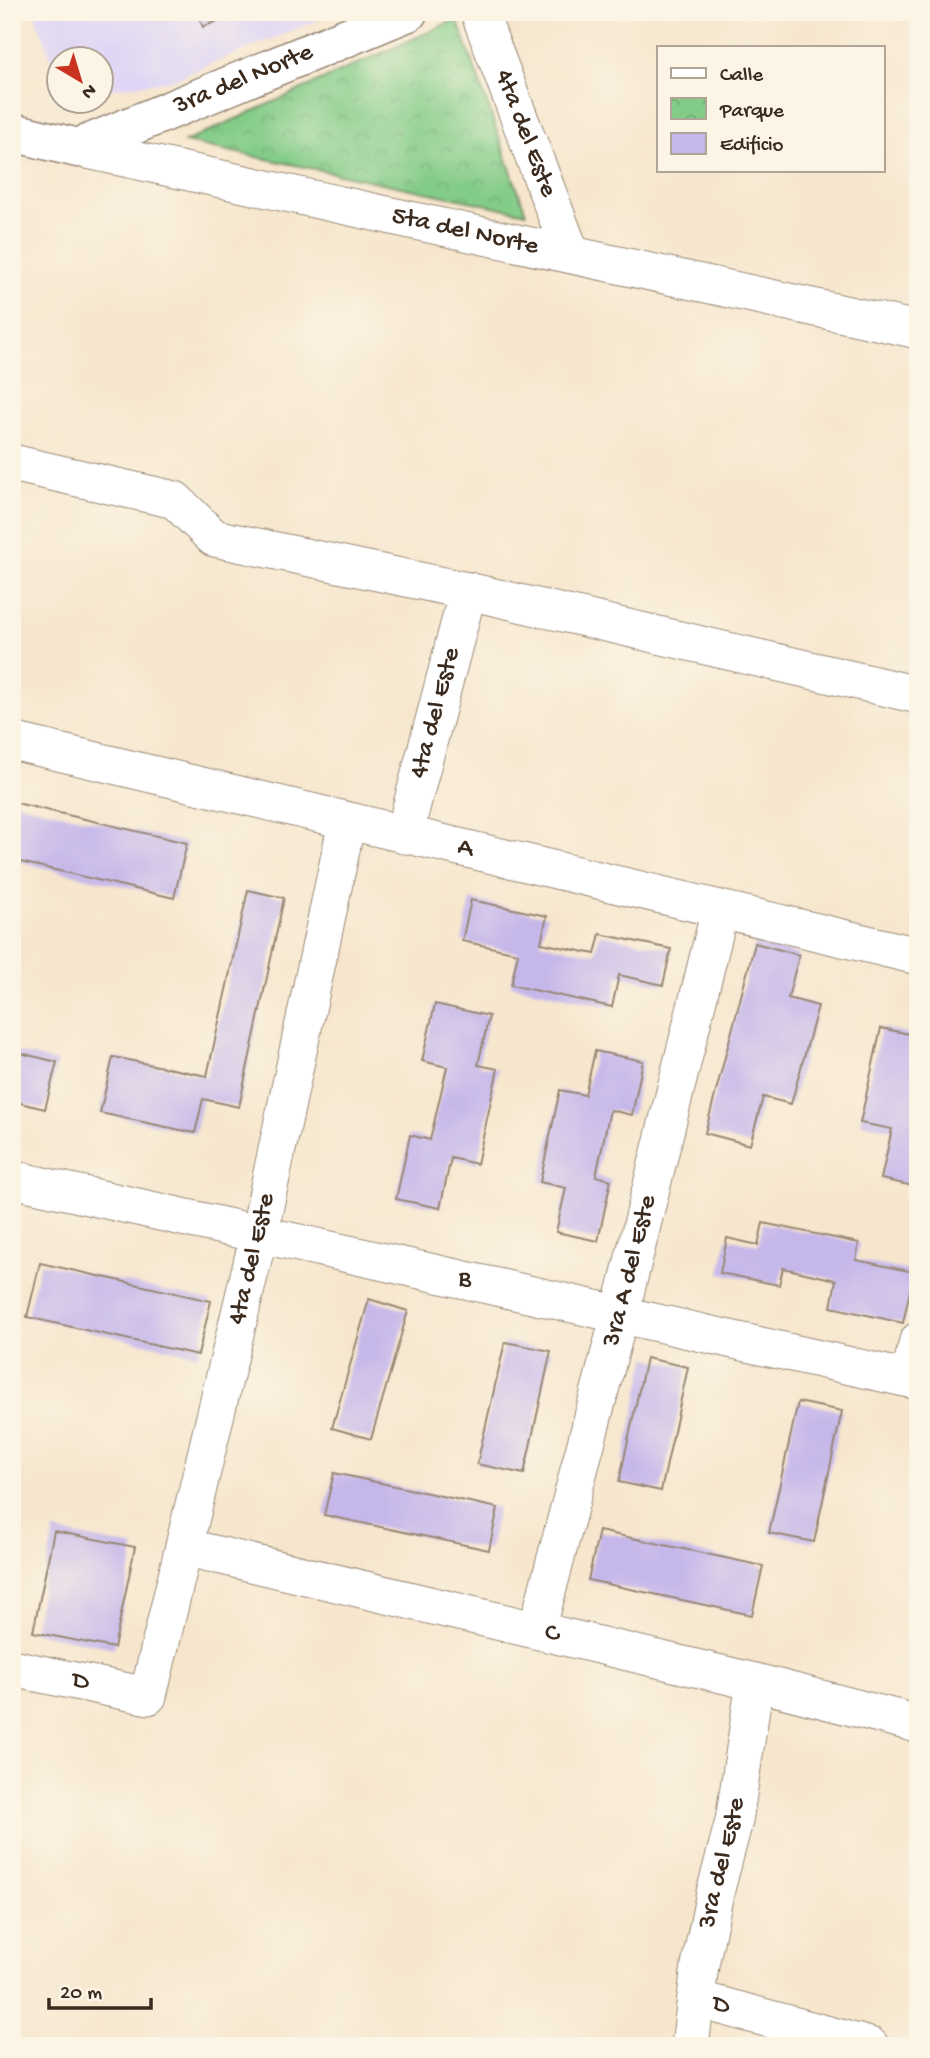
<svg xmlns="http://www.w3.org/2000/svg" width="930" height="2058" font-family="'Gochi Hand',sans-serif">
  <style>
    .built { fill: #dfd5f5 }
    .park { fill: url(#park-crowns); stroke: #5f7b53; stroke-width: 2 }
    .building { fill: #c6b7ea }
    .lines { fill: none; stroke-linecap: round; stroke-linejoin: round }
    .minor-casing { stroke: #988876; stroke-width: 39 }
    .tertiary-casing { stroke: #988876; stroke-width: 41 }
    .minor { stroke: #fff; stroke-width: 37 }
    .tertiary { stroke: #fff; stroke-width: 38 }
    .labels { text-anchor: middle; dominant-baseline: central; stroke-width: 5; stroke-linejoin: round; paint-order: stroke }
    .street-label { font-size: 26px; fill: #3b2a1e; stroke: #fcf5e5 }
  </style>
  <defs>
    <pattern id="park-crowns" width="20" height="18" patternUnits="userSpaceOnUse" patternTransform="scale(1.75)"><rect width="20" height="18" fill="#83cc88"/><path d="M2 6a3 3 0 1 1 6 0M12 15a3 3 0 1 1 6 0" fill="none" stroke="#72af75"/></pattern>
  </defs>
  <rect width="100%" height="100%" fill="#fcf5e5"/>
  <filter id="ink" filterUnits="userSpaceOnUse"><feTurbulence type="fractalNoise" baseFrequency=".0143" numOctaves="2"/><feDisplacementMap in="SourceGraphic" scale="14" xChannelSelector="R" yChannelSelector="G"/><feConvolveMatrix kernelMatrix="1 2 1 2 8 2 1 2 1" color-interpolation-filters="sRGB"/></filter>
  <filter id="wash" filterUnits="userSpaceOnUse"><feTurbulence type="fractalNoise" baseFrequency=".00686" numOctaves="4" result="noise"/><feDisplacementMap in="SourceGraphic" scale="28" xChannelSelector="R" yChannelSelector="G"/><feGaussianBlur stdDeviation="1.57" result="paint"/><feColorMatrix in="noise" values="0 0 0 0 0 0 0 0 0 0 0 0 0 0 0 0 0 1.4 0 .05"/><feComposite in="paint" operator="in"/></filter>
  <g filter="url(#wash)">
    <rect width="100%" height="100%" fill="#f6e6cd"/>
    <path class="built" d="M34,12H338L172,80L102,90V60H60L59,80Z"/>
    <path class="park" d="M457,19L526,213L185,142Z"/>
    <g id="blocks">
      <g class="building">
        <path d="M197,12H238L203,27Z"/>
        <path d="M12,802L187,843L174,898L12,860Z"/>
        <path d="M248,890L284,898L239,1107L203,1099L195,1133L100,1113L113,1057L207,1076Z"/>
        <path d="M471,900L547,916L541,943L595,954L600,934L671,949L663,985L619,975L612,1007L511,985L518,953L462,941Z"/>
        <path d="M755,943L799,955L788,998L818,1006L791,1104L763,1097L750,1145L705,1133Z"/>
        <path d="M917,998H918V1187L881,1179L892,1129L860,1123L881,1028L909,1034Z"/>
        <path d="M435,1004L489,1016L478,1065L498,1069L477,1164L451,1158L440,1208L396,1199L410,1135L430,1140L447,1067L422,1061Z"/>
        <path d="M12,1051L57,1062L45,1109L12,1101Z"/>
        <path d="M595,1051L643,1061L632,1115L610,1110L596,1176L611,1180L598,1241L556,1232L566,1188L540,1182L560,1090L585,1095Z"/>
        <path d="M763,1223L859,1243L856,1260L914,1272L903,1323L831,1307L836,1280L783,1268L779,1285L720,1273L727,1238L758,1245Z"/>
        <path d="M40,1263L211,1301L198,1355L27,1317Z"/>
        <path d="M369,1299L408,1311L371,1439L332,1428Z"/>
        <path d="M505,1342L551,1351L524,1474L477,1464Z"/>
        <path d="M646,1358L688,1367L661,1491L619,1482Z"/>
        <path d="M798,1402L842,1411L814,1542L769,1533Z"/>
        <path d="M334,1473L498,1508L489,1550L324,1515Z"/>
        <path d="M54,1531L135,1547L114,1648L33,1632Z"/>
        <path d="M599,1531L763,1566L752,1615L588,1580Z"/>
      </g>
    </g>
  </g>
  <g filter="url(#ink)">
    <use href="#blocks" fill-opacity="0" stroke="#988876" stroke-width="2"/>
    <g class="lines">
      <g class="minor-casing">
        <g id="minor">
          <path id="s1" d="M479,12L571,254"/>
          <path id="s2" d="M78,148L918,330"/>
          <path d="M12,463L175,500L214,538L468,591L918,695"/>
          <path id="s3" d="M12,741L918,956"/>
          <path id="s4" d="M404,835L468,591"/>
          <path id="s5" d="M12,1179L918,1381"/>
          <path d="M909,1378L918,1341"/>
          <path id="s6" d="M184,1547L755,1682L918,1724"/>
          <path id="s7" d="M537,1630L620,1314L720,910"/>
          <path id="s8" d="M12,1668L148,1696L259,1234L347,822"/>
          <path id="s9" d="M696,1999L870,2046"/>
          <path id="s10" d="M690,2046L700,1965L715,1893L734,1821L755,1682"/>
        </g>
      </g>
      <g class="tertiary-casing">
        <g id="tertiary">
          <path id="s11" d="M12,132L78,148L408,12"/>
        </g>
      </g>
      <use href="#minor" class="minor"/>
      <use href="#tertiary" class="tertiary"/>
    </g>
  </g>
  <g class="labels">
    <g class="street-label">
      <text stroke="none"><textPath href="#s11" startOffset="247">3ra del Norte</textPath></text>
      <text stroke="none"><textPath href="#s1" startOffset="130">4ta del Este</textPath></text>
      <text stroke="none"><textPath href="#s2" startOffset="396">5ta del Norte</textPath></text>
      <text stroke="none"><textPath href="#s4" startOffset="126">4ta del Este</textPath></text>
      <text stroke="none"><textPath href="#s3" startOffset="466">A</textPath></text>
      <text stroke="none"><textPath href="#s8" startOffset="588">4ta del Este</textPath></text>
      <text stroke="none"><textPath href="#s7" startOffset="371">3ra A del Este</textPath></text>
      <text stroke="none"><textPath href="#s5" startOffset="464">B</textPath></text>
      <text stroke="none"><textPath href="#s6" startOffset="378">C</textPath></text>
      <text stroke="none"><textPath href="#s8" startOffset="70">D</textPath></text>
      <text stroke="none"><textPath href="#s10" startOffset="186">3ra del Este</textPath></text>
      <text stroke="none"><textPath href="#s9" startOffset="26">D</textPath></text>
    </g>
  </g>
  <rect width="930" height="2058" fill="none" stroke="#fcf5e5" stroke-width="42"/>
  <rect x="657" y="46" width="228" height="126" fill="#fcf5e5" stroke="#afa495" stroke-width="2"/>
  <rect x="671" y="68" width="35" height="10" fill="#ffffff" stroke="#afa495" stroke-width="2"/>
  <text x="720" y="80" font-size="21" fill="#3b2a1e">Calle</text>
  <rect x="671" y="98" width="35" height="21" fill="url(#park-crowns)" stroke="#afa495" stroke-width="2"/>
  <text x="720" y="116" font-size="21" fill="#3b2a1e">Parque</text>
  <rect x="671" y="133" width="35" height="21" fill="#c6b7ea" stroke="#afa495" stroke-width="2"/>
  <text x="720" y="150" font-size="21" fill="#3b2a1e">Edificio</text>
  <g transform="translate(80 80) rotate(142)"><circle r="33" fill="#fcf5e5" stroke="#afa495" stroke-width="2"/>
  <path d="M0-5L12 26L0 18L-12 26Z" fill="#c8321e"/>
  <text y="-10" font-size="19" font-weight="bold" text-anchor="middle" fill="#3b2a1e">N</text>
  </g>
  <path d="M49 1998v10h102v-10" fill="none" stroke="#3b2a1e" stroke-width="3.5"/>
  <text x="60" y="1998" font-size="21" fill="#3b2a1e" stroke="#fcf5e5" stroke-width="5" paint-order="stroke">20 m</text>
</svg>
